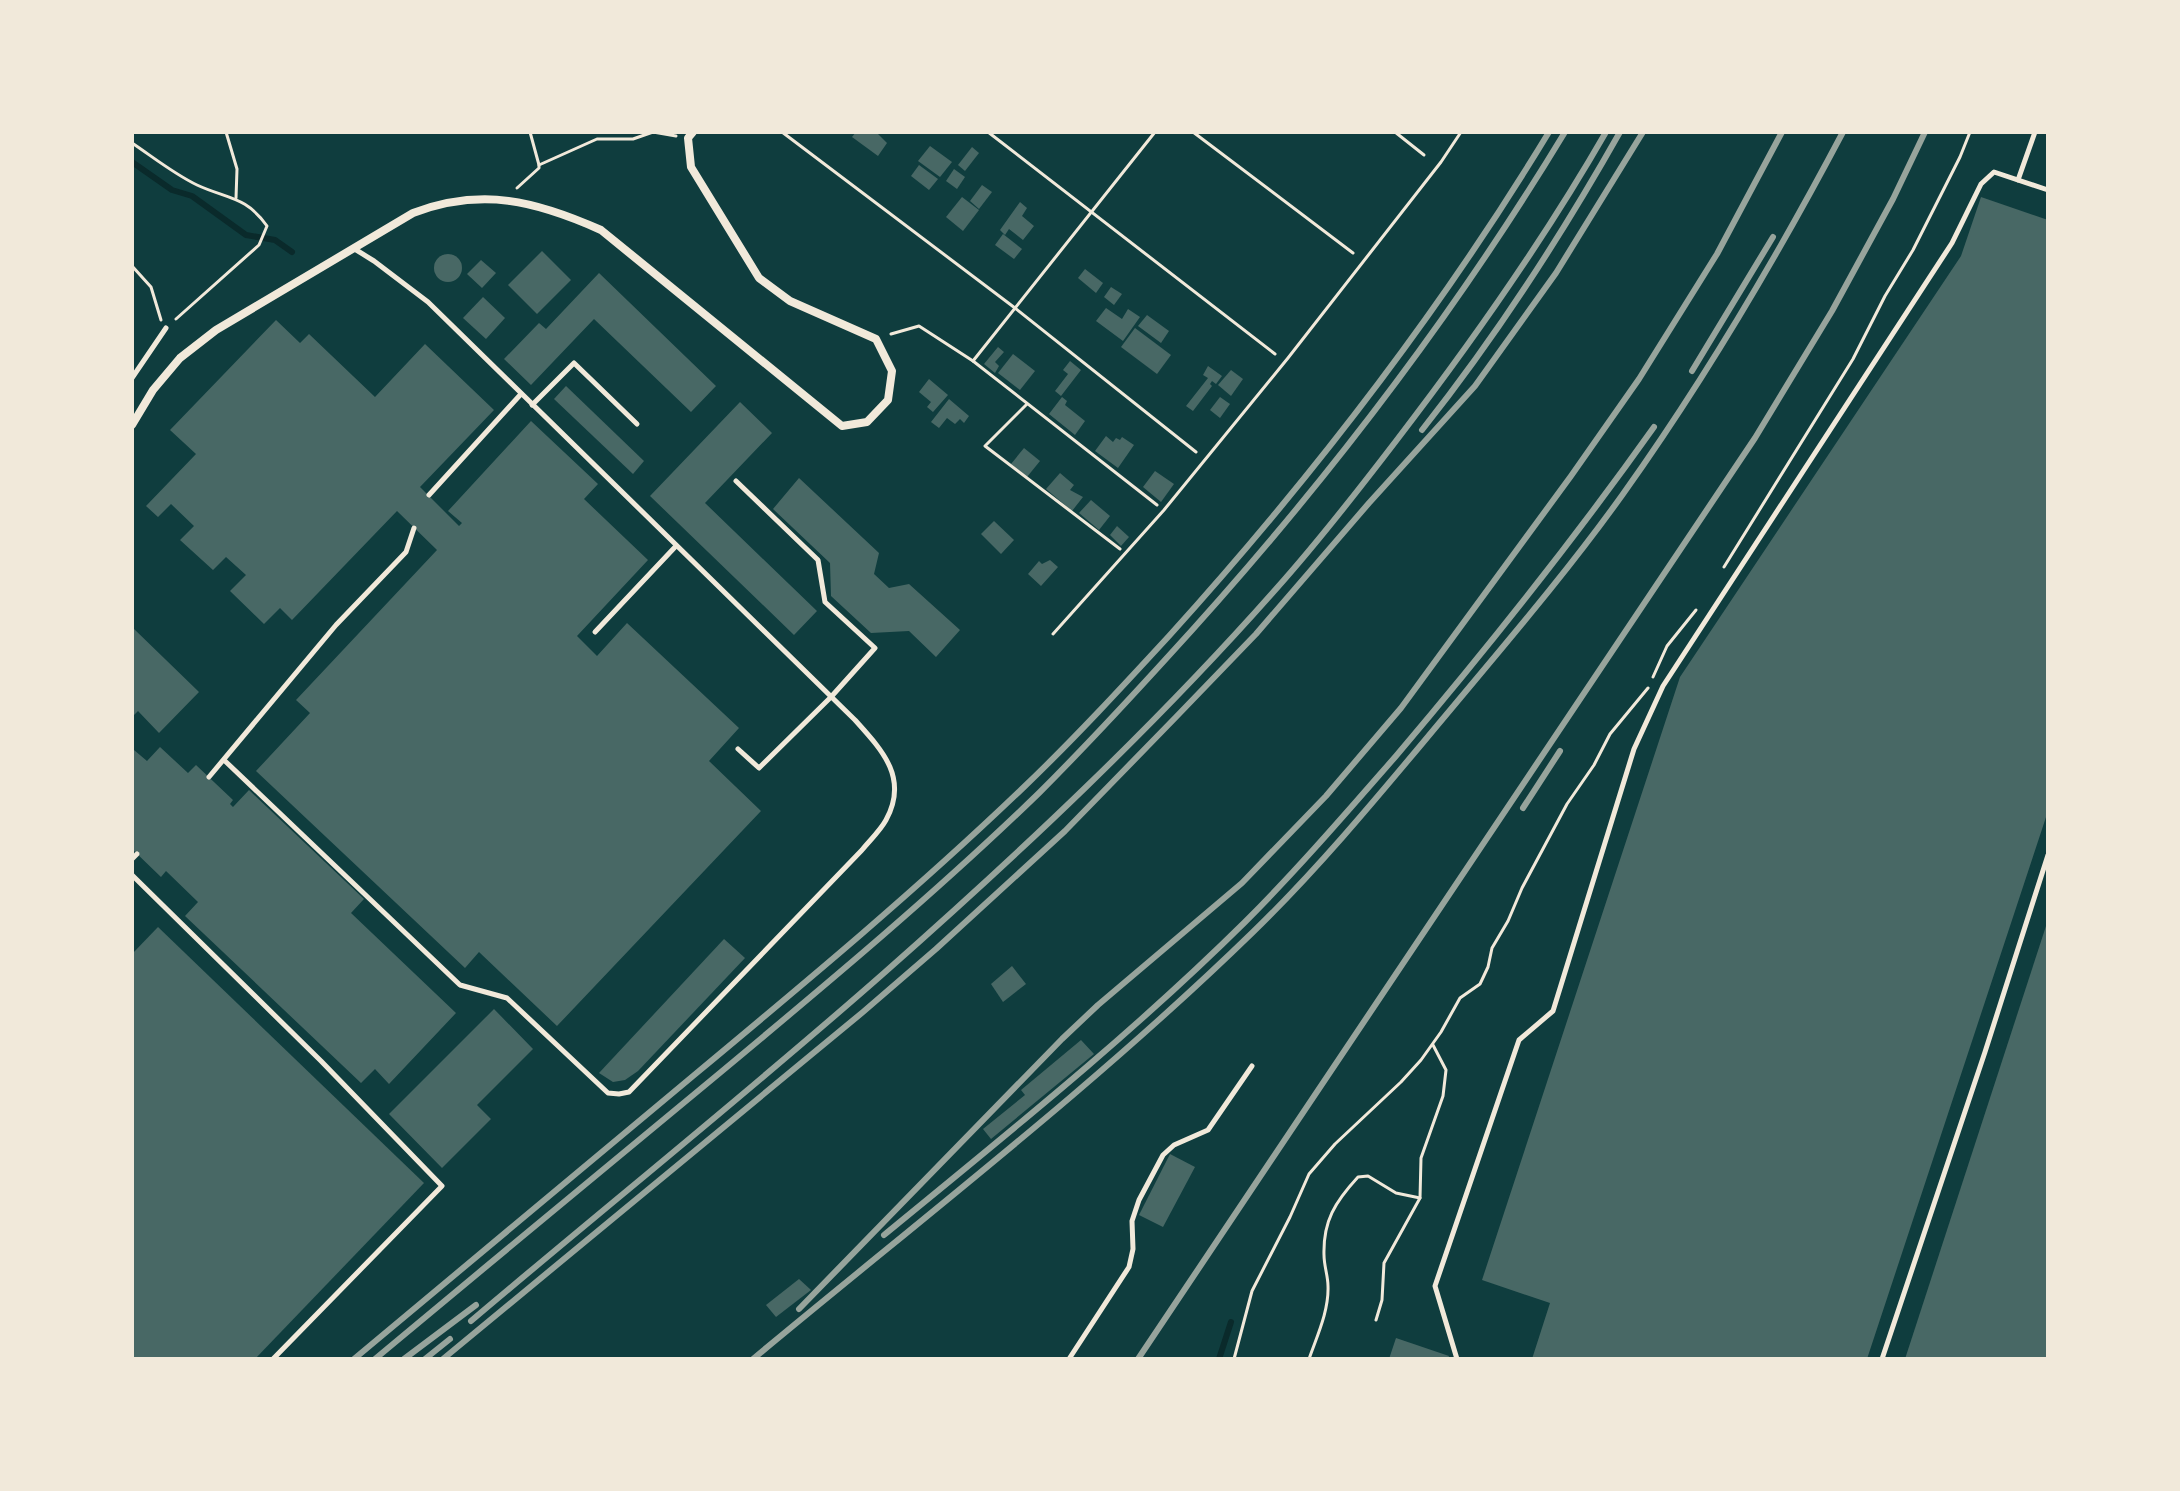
<svg xmlns="http://www.w3.org/2000/svg" width="2180" height="1491" font-family="'IBM Plex Sans',sans-serif">
  <style>
    .lines { fill: none; stroke-linecap: round; stroke-linejoin: round }
    .stream { stroke: #0a2a2b; stroke-width: 6 }
    .building { fill: #486865 }
    .path { stroke: #f1e9da; stroke-width: 3 }
    .service { stroke: #f1e9da; stroke-width: 5 }
    .minor { stroke: #f1e9da; stroke-width: 8 }
    .rail { stroke: #97a49c; stroke-width: 6 }
  </style>
  <rect width="100%" height="100%" fill="#0f3d3e"/>
  <g class="lines">
    <g class="stream">
      <path d="M132,162L172,190L192,196L246,235L275,240L292,252"/>
      <path d="M1219,1359L1231,1322"/>
    </g>
  </g>
  <g class="building">
    <path d="M856,132H876L887,143L878,156L852,137Z"/>
    <path d="M930,146L952,162L940,177L918,161Z"/>
    <path d="M972,147L979,153L965,171L958,165Z"/>
    <path d="M919,165L938,179L929,190L911,176Z"/>
    <path d="M954,169L965,177L957,189L946,181Z"/>
    <path d="M982,185L992,192L979,209L970,201Z"/>
    <path d="M962,197L979,210L963,231L946,217Z"/>
    <path d="M1981,197L2048,220V811L1867,1359H1532L1550,1303L1482,1280L1680,677L1961,256Z"/>
    <path d="M1020,202L1027,208L1022,216L1034,226L1023,240L1009,229L1005,235L1000,230Z"/>
    <path d="M1003,234L1022,249L1014,259L995,245Z"/>
    <path d="M542,251L571,280L537,314L508,285Z"/>
    <circle cx="448" cy="268" r="14"/>
    <path d="M481,260L496,273L482,288L467,274Z"/>
    <path d="M1085,269L1103,283L1096,293L1078,278Z"/>
    <path d="M599,273L716,386L691,412L594,319L531,385L504,359L539,323L546,329Z"/>
    <path d="M1111,287L1122,294L1114,305L1104,297Z"/>
    <path d="M483,297L505,318L486,339L463,318Z"/>
    <path d="M1106,308L1122,319L1128,309L1140,317L1123,341L1096,321Z"/>
    <path d="M1147,315L1169,331L1161,343L1138,326Z"/>
    <path d="M276,320L300,343L309,334L375,397L425,344L494,410L420,487L459,526L462,523L448,511L531,421L598,484L584,499L648,560L577,636L597,656L627,623L739,728L709,761L761,811L557,1026L479,952L465,968L256,771L310,713L296,700L437,550L397,511L292,620L280,608L264,624L230,591L246,575L226,557L213,570L180,540L194,526L171,504L158,517L146,506L196,454L170,430Z"/>
    <path d="M1135,328L1171,355L1157,374L1121,347Z"/>
    <path d="M998,347L1004,352L995,362L999,366L995,373L984,364Z"/>
    <path d="M1013,354L1035,371L1020,390L998,373Z"/>
    <path d="M1070,361L1081,370L1061,396L1055,391L1068,374L1063,370Z"/>
    <path d="M1208,366L1222,376L1216,384L1212,381L1210,384L1212,386L1193,411L1186,406L1208,378L1203,375Z"/>
    <path d="M1231,370L1243,379L1231,396L1218,385Z"/>
    <path d="M929,379L948,395L933,412L927,407L931,402L919,392Z"/>
    <path d="M566,386L644,461L633,474L554,399Z"/>
    <path d="M1062,397L1067,401L1065,405L1085,421L1075,435L1049,414Z"/>
    <path d="M1220,397L1230,404L1220,418L1210,410Z"/>
    <path d="M949,399L969,416L964,423L960,419L955,424L947,418L939,428L931,422Z"/>
    <path d="M740,402L772,433L705,503L817,611L794,635L650,496Z"/>
    <path d="M1106,436L1113,442L1116,438L1120,440L1122,437L1134,445L1118,468L1095,451Z"/>
    <path d="M1024,448L1040,461L1027,477L1011,464Z"/>
    <path d="M1155,471L1174,484L1161,502L1143,487Z"/>
    <path d="M1060,473L1074,485L1070,490L1083,497L1072,511L1046,489Z"/>
    <path d="M799,478L879,553L874,574L889,588L909,584L960,630L936,657L909,631L871,633L831,596L830,563L773,509Z"/>
    <path d="M1091,500L1110,516L1099,530L1079,513Z"/>
    <path d="M994,521L1014,540L1001,554L981,534Z"/>
    <path d="M1117,526L1129,537L1121,546L1110,535Z"/>
    <path d="M1050,560L1058,567L1041,586L1028,574L1039,561L1042,564Z"/>
    <path d="M132,627L199,692L159,733L138,711L132,717Z"/>
    <path d="M160,747L188,773L196,765L233,800L230,804L233,807L249,790L364,899L351,913L456,1013L389,1084L375,1069L361,1083L185,916L198,902L166,871L161,877L132,849V752L134,750L147,761Z"/>
    <path d="M2047,923L2048,1359H1905Z"/>
    <path d="M158,927L424,1183L255,1359H132V954Z"/>
    <path d="M724,939L745,958L638,1071L625,1080L613,1082L599,1073Z"/>
    <path d="M1012,966L1026,984L1003,1002L991,984Z"/>
    <path d="M494,1009L533,1049L477,1105L491,1119L442,1168L389,1114Z"/>
    <path d="M1081,1040L1094,1054L991,1139L983,1129L1025,1095L1021,1090Z"/>
    <path d="M1170,1154L1195,1167L1163,1227L1139,1215Z"/>
    <path d="M799,1279L811,1290L776,1317L766,1305Z"/>
    <path d="M1396,1338L1449,1356L1448,1359H1389Z"/>
  </g>
  <g class="lines">
    <g class="path">
      <path d="M226,132L237,169L236,198"/>
      <path d="M530,132L539,165"/>
      <path d="M782,132L1015,308L1196,452"/>
      <path d="M988,132L1275,354"/>
      <path d="M1193,132L1353,253"/>
      <path d="M1395,132L1424,155"/>
      <path d="M132,143C153,157 174,174 197,185C227,199 246,196 267,226L259,245L176,319"/>
      <path d="M517,188L539,168V165L597,139H633L653,132L676,136"/>
      <path d="M132,266L151,287L161,320"/>
      <path d="M891,334L919,326L973,361L1157,505"/>
      <path d="M973,361L1155,132"/>
      <path d="M1027,404L985,446L1120,549"/>
      <path d="M1724,567L1853,359L1885,296L1913,250L1960,157L1970,132"/>
      <path d="M1053,634L1164,510L1288,358L1441,162L1461,132"/>
      <path d="M1653,677L1667,646L1696,610"/>
      <path d="M1376,1320L1382,1300L1384,1263L1420,1198L1421,1158L1443,1096L1446,1070L1433,1045"/>
      <path d="M1234,1359L1252,1291L1290,1217L1309,1174L1335,1144L1401,1082L1421,1060L1441,1032L1460,998L1480,984L1488,967L1492,948L1508,921L1522,888L1567,804L1594,765L1610,734L1648,688"/>
      <path d="M1309,1359C1317,1336 1329,1311 1328,1286C1328,1276 1324,1266 1324,1255C1323,1221 1335,1202 1358,1177L1368,1176L1396,1193L1420,1198"/>
    </g>
    <g class="service">
      <path d="M2018,180L2035,132"/>
      <path d="M132,378L166,328"/>
      <path d="M532,405L574,363L637,424"/>
      <path d="M736,481L818,560L825,602L875,648L831,697L759,768L738,749"/>
      <path d="M429,495L521,394"/>
      <path d="M595,632L676,546"/>
      <path d="M225,761L460,985L507,998L608,1093L619,1094L629,1092L862,850C870,840 880,831 886,820C909,778 882,750 855,720L428,302L374,261L353,248"/>
      <path d="M209,777L336,625L406,552L414,528"/>
      <path d="M132,859L137,854"/>
      <path d="M132,875L321,1061L442,1186L273,1359"/>
      <path d="M1069,1359L1129,1267L1133,1249L1132,1221L1139,1200L1163,1155L1174,1145L1208,1130L1252,1066"/>
      <path d="M1457,1359L1435,1286L1519,1040L1553,1011L1634,749L1663,686L1952,243L1981,184L1994,172L2048,190"/>
      <path d="M1882,1359L1985,1052L2048,855"/>
    </g>
    <path class="minor" d="M132,425L153,390L180,358L216,330L413,213C482,187 536,201 601,230L842,426L867,422L888,400L892,371L876,339L790,301L759,278L691,167L688,138L693,132"/>
    <g class="rail">
      <path d="M1692,371L1773,237"/>
      <path d="M1422,430C1494,339 1563,233 1620,132"/>
      <path d="M1523,808L1560,751"/>
      <path d="M884,1235C1007,1134 1132,1034 1245,922C1298,869 1347,812 1396,756C1486,650 1573,541 1654,427"/>
      <path d="M799,1309L1062,1039L1098,1005L1242,883L1326,796L1401,708L1571,476L1639,379L1717,254L1782,132"/>
      <path d="M471,1321C609,1204 749,1092 884,973C1021,852 1155,726 1276,589C1318,542 1357,492 1396,441C1472,342 1544,240 1606,132"/>
      <path d="M354,1359C467,1265 580,1171 693,1076C806,982 919,888 1025,786C1075,738 1122,687 1169,636C1310,480 1440,312 1549,132"/>
      <path d="M375,1359C490,1263 605,1168 721,1072C829,982 938,891 1039,793C1082,750 1123,706 1164,661C1314,498 1450,322 1565,132"/>
      <path d="M404,1359L476,1305"/>
      <path d="M425,1359L450,1339"/>
      <path d="M443,1359L863,1012L936,949L1065,831L1176,717L1256,634L1369,503L1475,386L1556,273L1643,132"/>
      <path d="M753,1359C921,1219 1096,1085 1253,932C1322,865 1384,789 1446,715C1506,643 1568,571 1623,494C1705,379 1777,257 1843,132"/>
      <path d="M1138,1359L1755,438L1832,311L1893,199L1925,132"/>
    </g>
  </g>
  <rect width="2180" height="1491" fill="none" stroke="#f1e9da" stroke-width="268"/>
</svg>
